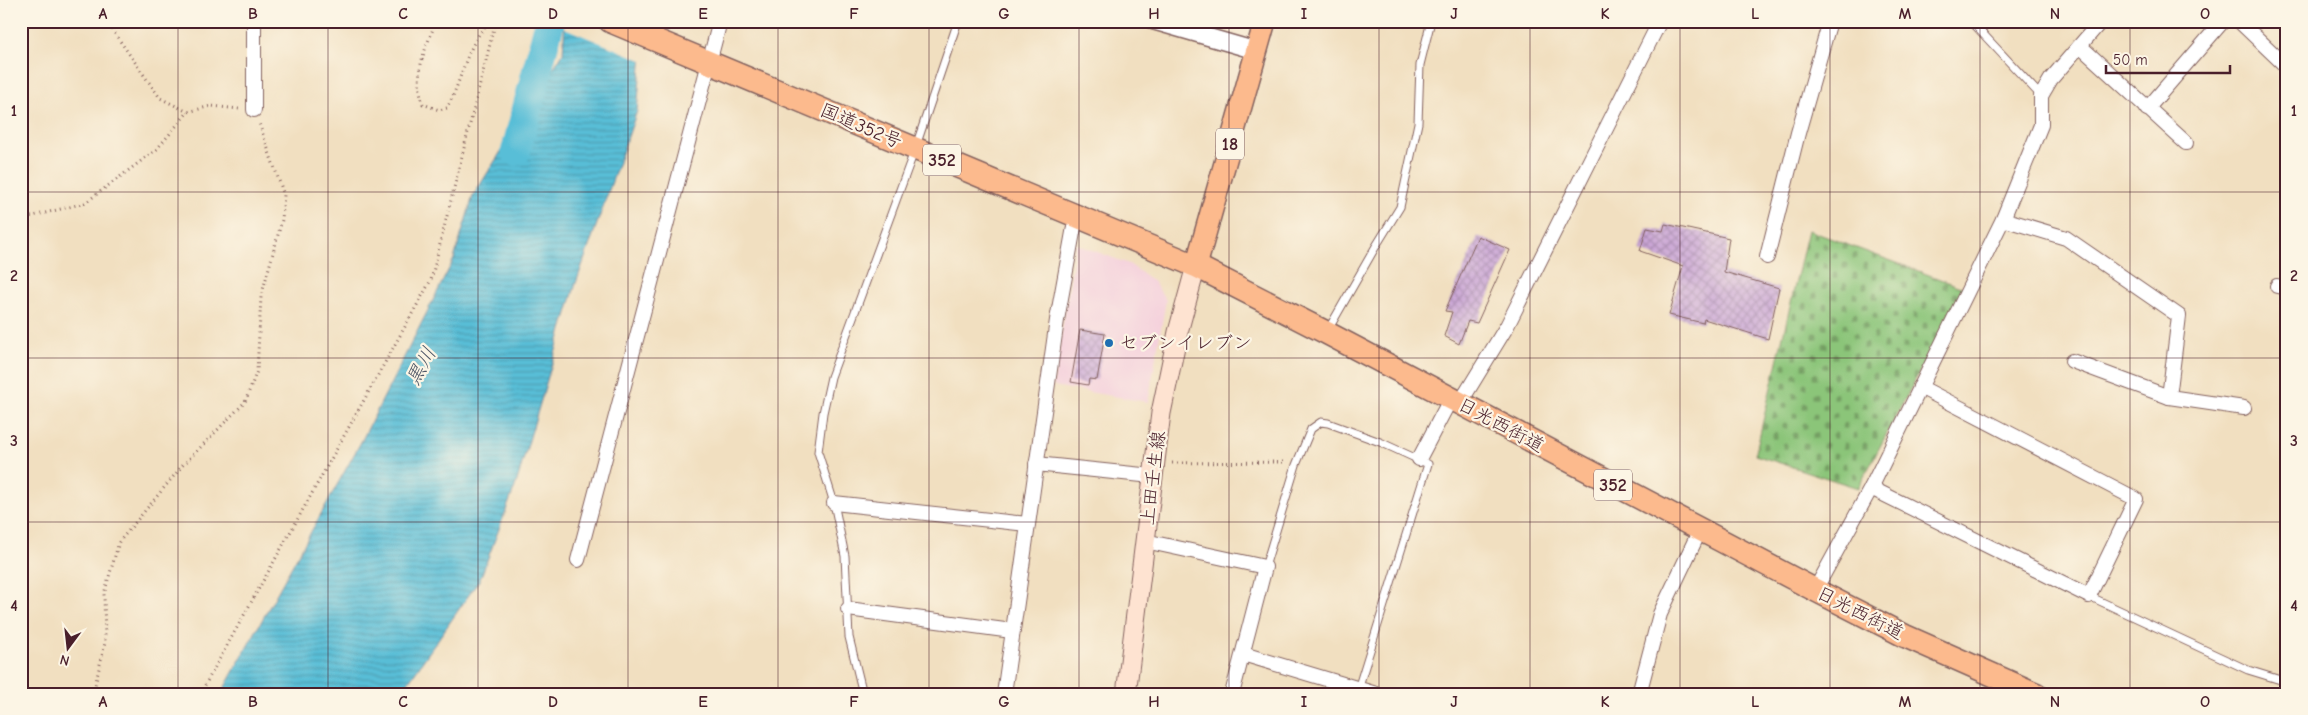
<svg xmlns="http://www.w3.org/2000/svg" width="2308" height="715" font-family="'Comic Neue','Klee One',sans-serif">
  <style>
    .built { fill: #f4cfdc }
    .cemetery { fill: url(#cemetery-stones); stroke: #6a7252 }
    .water { fill: url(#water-rules); stroke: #526e81 }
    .pier { fill: #f1dfc0 }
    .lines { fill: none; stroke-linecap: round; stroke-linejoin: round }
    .river { stroke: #59bed7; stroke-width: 30 }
    .building { fill: url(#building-cross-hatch) }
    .service-casing { stroke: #84625f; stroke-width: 9 }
    .minor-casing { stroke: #84625f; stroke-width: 16 }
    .tertiary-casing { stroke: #84625f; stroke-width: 19 }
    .secondary-casing { stroke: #84625f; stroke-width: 21 }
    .primary-casing { stroke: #84625f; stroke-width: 24 }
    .trunk-casing { stroke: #84625f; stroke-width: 25 }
    .path { stroke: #84625f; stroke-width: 3; stroke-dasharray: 1 4; stroke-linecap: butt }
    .service { stroke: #fff; stroke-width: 7 }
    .minor { stroke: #fff; stroke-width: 14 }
    .tertiary { stroke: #fff; stroke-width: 16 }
    .secondary { stroke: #fee3d1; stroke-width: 19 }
    .primary { stroke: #fcba8d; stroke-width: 21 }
    .trunk { stroke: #fcba8d; stroke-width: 22 }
    .grid { fill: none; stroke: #4a1f2b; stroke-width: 1; stroke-opacity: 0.55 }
    .poi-dot { fill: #1f6fb2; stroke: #fcf5e5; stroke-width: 2 }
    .labels { text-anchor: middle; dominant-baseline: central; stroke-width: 4.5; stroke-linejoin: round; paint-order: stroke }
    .shield { fill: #fcf5e5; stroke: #7f5f63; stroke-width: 1 }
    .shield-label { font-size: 18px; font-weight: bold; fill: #4a1f2b }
    .street-label { font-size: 19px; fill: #4a1f2b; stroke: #fcf5e5 }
    .poi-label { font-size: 19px; fill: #4a1f2b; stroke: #fcf5e5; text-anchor: start }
    .water-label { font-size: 20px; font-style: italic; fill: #4f5767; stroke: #fcf5e5 }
    .neatline { fill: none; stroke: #4a1f2b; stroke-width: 2 }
    .grid-label { font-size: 16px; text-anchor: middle; font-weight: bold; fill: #4a1f2b }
  </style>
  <defs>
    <pattern id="cemetery-stones" width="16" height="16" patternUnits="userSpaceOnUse" patternTransform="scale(1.25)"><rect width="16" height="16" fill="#8bc579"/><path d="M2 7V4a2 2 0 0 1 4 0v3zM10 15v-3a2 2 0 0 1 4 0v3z" fill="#749f63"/></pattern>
    <pattern id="water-rules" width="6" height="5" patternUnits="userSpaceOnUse" patternTransform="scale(1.25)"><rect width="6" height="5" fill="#59bed7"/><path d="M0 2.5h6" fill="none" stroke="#4c9aaf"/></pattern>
    <pattern id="building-cross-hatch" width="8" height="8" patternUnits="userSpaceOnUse" patternTransform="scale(1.25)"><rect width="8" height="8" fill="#caa6d6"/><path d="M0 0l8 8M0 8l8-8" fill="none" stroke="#a687ae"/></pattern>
  </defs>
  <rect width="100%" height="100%" fill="#fcf5e5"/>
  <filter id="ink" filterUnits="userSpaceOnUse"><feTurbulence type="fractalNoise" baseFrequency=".02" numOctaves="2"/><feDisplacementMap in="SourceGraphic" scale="10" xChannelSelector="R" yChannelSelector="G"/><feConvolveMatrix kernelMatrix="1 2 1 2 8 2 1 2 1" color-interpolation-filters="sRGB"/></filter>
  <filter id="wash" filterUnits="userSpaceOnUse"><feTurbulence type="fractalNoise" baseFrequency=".0096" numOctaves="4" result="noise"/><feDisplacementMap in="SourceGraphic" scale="20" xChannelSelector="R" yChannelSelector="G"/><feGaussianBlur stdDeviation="1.12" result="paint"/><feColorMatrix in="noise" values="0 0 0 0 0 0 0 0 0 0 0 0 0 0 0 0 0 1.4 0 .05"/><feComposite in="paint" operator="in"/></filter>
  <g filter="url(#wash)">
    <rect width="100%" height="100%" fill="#f1dfc0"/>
    <path class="built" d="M1076,244L1129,264L1153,281L1166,300L1148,402L1053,386Z"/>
    <path class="cemetery" d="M1808,230L1964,288L1858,488L1755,455Z"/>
    <path class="water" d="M565,21H645L637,111L576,283L516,484L480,579L400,694H221L362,440L454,259L473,196L563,53Z"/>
    <path class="pier" d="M562,21H648L644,61L562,27Z"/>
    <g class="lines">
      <path class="river" d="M516,151L550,21"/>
    </g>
    <g id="blocks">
      <g class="building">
        <path d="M1665,224L1729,238L1724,272L1779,288L1768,339L1704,319L1703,323L1669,315L1683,266L1640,251L1647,228L1663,231Z"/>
        <path d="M1478,236L1510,250L1477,323L1468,321L1459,344L1444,336L1452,312L1445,311Z"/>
        <path d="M1080,330L1105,334L1097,380L1089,379L1088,385L1071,382Z"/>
      </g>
    </g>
  </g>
  <g filter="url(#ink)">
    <use href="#blocks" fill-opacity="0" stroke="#84625f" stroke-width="1"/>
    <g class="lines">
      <g class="service-casing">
        <g id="service">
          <path d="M1971,21L2041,96"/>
          <path d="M1328,330L1376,246L1400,207L1418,123L1420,65L1431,21"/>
          <path d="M1265,567L1296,465L1311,429L1321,422L1328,423L1380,442L1428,464L1358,689"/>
          <path d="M2089,596L2248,670L2287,682"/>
          <path d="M863,694L849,637L845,556L834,503L818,452L823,413L831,377L915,149L958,21"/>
        </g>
      </g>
      <g class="minor-casing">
        <g id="minor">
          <path d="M254,21V110"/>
          <path d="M2239,21L2287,67"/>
          <path d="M2081,47L2186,143"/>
          <path d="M2147,109L2223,21"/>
          <path d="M2003,219L2066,238L2179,316L2169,397L2244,408"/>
          <path d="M1767,257L1798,133L1830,21"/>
          <path d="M2277,286L2287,288"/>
          <path d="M2072,361L2169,397"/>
          <path d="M1460,403L1507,326L1660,21"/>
          <path d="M1419,459L1451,398"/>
          <path d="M1036,464L1152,476"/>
          <path d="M1871,488L2089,596L2136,499L1920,387"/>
          <path d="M834,503L1027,524"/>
          <path d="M1145,541L1265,567L1232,694"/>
          <path d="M578,560L720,21"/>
          <path d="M1815,590L1871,488L2003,219L2041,125V96L2051,79L2101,21"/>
          <path d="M848,609L1012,631"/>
          <path d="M1243,654L1376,694"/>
          <path d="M1004,694L1057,320L1076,216"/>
          <path d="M1639,694L1660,614L1700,530"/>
        </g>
      </g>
      <g class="tertiary-casing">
        <path id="tertiary" d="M1153,21L1257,51"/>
      </g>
      <g class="secondary-casing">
        <path id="secondary" d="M1126,694L1161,413L1178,332L1196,266"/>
      </g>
      <g class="primary-casing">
        <path id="primary" d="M1196,266L1265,21"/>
      </g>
      <g class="trunk-casing">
        <path id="trunk" d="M610,21L1196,266L1327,333L1815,590L1905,636L2036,694"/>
      </g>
      <g class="path">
        <path d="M106,21L160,98L188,112"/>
        <path d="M21,219L85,203L157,149L188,112L211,106L239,109"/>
        <path d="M1172,463L1286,462"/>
        <path d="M93,694L105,643L104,594L119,542L183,465L245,402L257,371L261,297L282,220L284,195L259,123"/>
        <path d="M200,694L431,280L495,24L488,23C464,50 463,79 447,108L439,110L423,104C413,71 425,51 436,21"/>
      </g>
      <use href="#service" class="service"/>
      <use href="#minor" class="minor"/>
      <use href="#tertiary" class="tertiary"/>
      <use href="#secondary" class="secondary"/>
      <use href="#primary" class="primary"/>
      <use href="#trunk" class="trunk"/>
    </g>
  </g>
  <path class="grid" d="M178,21V694M328,21V694M478,21V694M628,21V694M778,21V694M929,21V694M1079,21V694M1229,21V694M1379,21V694M1530,21V694M1680,21V694M1830,21V694M1980,21V694M2130,21V694M21,192H2287M21,358H2287M21,522H2287"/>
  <circle class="poi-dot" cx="1109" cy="343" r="5"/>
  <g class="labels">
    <g class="shield">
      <rect x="1216" y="128.5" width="28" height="31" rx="4"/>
      <rect x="923" y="144.5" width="38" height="31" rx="4"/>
      <rect x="1594" y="469.5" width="38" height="31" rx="4"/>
    </g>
    <g class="shield-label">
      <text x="1230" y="144">18</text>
      <text x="942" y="160">352</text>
      <text x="1613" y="485">352</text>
    </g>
    <g class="street-label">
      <text transform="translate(861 126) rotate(23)">国道352号</text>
      <text transform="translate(1501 425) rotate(28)">日光西街道</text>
      <text transform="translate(1153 478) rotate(-83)">上田壬生線</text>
      <text transform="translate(1860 613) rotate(27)">日光西街道</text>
    </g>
    <g class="poi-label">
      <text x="1119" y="343">セブンイレブン</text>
    </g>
    <g class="water-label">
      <text transform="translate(421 366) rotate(-61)">黒川</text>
    </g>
  </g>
  <rect width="2308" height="715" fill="none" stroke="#fcf5e5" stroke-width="55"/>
  <g transform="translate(68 648) rotate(195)" stroke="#fcf5e5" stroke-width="4" paint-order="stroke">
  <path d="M0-4L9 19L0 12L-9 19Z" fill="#4a1f2b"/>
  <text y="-8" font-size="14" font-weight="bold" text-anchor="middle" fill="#4a1f2b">N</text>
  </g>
  <path d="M2106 65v8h124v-8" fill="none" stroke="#4a1f2b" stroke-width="2.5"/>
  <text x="2113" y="65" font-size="15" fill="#4a1f2b" stroke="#fcf5e5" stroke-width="4" paint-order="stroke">50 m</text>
  <rect x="28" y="28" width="2252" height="660" class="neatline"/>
  <g class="grid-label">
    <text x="103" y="19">A</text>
    <text x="253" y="19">B</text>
    <text x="403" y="19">C</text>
    <text x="553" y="19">D</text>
    <text x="703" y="19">E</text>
    <text x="854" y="19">F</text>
    <text x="1004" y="19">G</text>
    <text x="1154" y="19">H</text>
    <text x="1304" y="19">I</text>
    <text x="1454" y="19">J</text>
    <text x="1605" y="19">K</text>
    <text x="1755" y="19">L</text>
    <text x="1905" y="19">M</text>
    <text x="2055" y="19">N</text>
    <text x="2205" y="19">O</text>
    <text x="14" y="116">1</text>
    <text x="2294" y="116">1</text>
    <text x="14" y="281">2</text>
    <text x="2294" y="281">2</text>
    <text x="14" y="446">3</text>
    <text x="2294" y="446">3</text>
    <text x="14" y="611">4</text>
    <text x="2294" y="611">4</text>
    <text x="103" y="707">A</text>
    <text x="253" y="707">B</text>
    <text x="403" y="707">C</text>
    <text x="553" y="707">D</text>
    <text x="703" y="707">E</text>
    <text x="854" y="707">F</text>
    <text x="1004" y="707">G</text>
    <text x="1154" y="707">H</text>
    <text x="1304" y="707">I</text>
    <text x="1454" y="707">J</text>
    <text x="1605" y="707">K</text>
    <text x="1755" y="707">L</text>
    <text x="1905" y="707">M</text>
    <text x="2055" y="707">N</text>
    <text x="2205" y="707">O</text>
  </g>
</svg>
